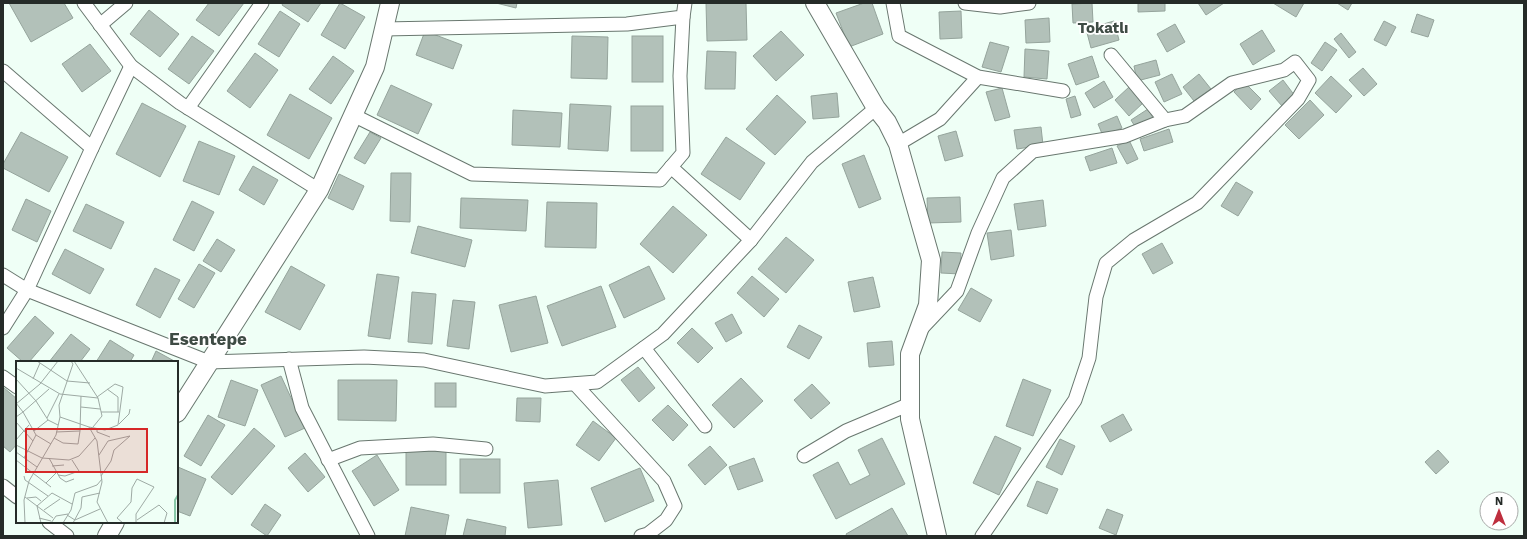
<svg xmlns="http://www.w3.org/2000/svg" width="1527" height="539" font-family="'Work Sans',sans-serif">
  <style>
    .building { fill: #b2c1b9; stroke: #95a49c }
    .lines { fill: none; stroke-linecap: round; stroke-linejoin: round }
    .street-casing { stroke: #69776f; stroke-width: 15 }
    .secondary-casing { stroke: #69776f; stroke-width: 20 }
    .street { stroke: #fff; stroke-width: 13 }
    .secondary { stroke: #fff; stroke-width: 18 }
    .labels { text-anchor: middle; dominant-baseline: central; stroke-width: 3.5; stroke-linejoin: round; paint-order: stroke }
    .quarter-label { font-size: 15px; font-weight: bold; fill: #3e4b44; stroke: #fff }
    .district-label { font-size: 17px; font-weight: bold; fill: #3e4b44; stroke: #fff }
    .inset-river { fill: none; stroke: #88c8a8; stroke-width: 2 }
    .inset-road { fill: none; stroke: #9eaaa4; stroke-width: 1 }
    .view { fill: #d62828; fill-opacity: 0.15; stroke: #d62828; stroke-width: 2 }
    .inset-edge { fill: none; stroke: #252b28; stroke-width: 2 }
  </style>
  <rect width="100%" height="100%" fill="#effff6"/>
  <g class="building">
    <path d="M9,3H64L73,18L31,42Z"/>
    <path d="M209,3H244L219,36L196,20Z"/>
    <path d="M283,3H321L308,22L282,5Z"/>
    <path d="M340,3L365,17L345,49L321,35Z"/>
    <path d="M496,3H517L516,8Z"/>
    <path d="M706,3H746L747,40L707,41Z"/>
    <path d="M864,3H872L883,34L849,47L836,13Z"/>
    <path d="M1092,3L1093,22L1073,23L1072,4Z"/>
    <path d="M1138,3H1165V11L1138,12Z"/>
    <path d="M1198,3H1224L1206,15Z"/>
    <path d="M1273,3H1304L1296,17Z"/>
    <path d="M1337,3H1352L1348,10Z"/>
    <path d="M149,10L179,34L160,57L130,34Z"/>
    <path d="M280,11L300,24L279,57L258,44Z"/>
    <path d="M961,11L962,38L940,39L939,12Z"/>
    <path d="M1417,14L1434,20L1428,37L1411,32Z"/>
    <path d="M1049,18L1050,42L1026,43L1025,20Z"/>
    <path d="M1114,21L1119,40L1091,48L1086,29Z"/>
    <path d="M1384,21L1396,27L1386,46L1374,40Z"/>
    <path d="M1175,24L1185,42L1167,52L1157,34Z"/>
    <path d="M1262,30L1275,51L1253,65L1240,44Z"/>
    <path d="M425,31L462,45L453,69L416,55Z"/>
    <path d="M781,31L804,55L776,81L753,56Z"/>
    <path d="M1341,33L1356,52L1349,58L1334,39Z"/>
    <path d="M192,36L214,51L189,84L168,69Z"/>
    <path d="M572,36L608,37L607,79L571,78Z"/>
    <rect x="632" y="36" width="31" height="46"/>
    <path d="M990,42L1009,47L1001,72L982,67Z"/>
    <path d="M1325,42L1337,50L1322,71L1311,63Z"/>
    <path d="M90,44L111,71L82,92L62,64Z"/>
    <path d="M1025,49L1049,51L1047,79L1024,77Z"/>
    <path d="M707,51L736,52L735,89H705Z"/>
    <path d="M255,53L278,70L250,108L227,91Z"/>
    <path d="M333,56L354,71L331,104L309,89Z"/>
    <path d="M1092,56L1099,77L1076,85L1068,64Z"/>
    <path d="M1156,60L1160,75L1137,81L1134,66Z"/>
    <path d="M1363,68L1377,84L1364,96L1349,80Z"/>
    <path d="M1172,74L1182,94L1164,102L1155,82Z"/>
    <path d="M1199,74L1211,89L1194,101L1183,87Z"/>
    <path d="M1331,76L1352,96L1336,113L1315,93Z"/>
    <path d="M1283,80L1295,96L1282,106L1269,91Z"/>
    <path d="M1104,81L1113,97L1094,108L1085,93Z"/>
    <path d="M1244,82L1261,99L1251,110L1234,92Z"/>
    <path d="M391,85L432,104L418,134L377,115Z"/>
    <path d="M1129,87L1143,103L1129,116L1115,100Z"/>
    <path d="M1002,88L1010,117L995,121L986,92Z"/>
    <path d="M837,93L839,117L813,119L811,96Z"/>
    <path d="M290,94L332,118L309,159L267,135Z"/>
    <path d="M777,95L806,122L775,155L746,129Z"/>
    <path d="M1075,96L1081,115L1071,118L1066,99Z"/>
    <path d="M1310,100L1324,115L1299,139L1285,125Z"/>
    <path d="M142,103L186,126L160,177L116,154Z"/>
    <path d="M570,104L611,106L608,151L568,149Z"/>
    <rect x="631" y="106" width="32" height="45"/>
    <path d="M1148,109L1153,118L1136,128L1131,120Z"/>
    <path d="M513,110L562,113L560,147L512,145Z"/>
    <path d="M1117,116L1122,128L1103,136L1098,124Z"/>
    <path d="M1041,127L1043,145L1017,149L1014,130Z"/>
    <path d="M1169,129L1173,142L1144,151L1140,139Z"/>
    <path d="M956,131L963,156L945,161L938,136Z"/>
    <path d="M21,132L68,157L49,192L3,168V164Z"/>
    <path d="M370,132L381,138L365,164L354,158Z"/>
    <path d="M726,137L765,163L740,200L701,174Z"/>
    <path d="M1129,140L1138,159L1127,164L1117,146Z"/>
    <path d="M199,141L235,156L219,195L183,181Z"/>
    <path d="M1112,148L1117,163L1090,171L1085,157Z"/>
    <path d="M864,155L881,199L859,208L842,164Z"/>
    <path d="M253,166L278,180L264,205L239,190Z"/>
    <path d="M391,173H411L410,222L390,221Z"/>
    <path d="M339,174L364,186L353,210L328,198Z"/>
    <path d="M1236,182L1253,192L1238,216L1221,206Z"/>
    <path d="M960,197L961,222L928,223L927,198Z"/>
    <path d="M461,198L528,200L526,231L460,228Z"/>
    <path d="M26,199L51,211L37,242L12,230Z"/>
    <path d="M1043,200L1046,226L1018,230L1014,204Z"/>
    <path d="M192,201L214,212L194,251L173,240Z"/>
    <path d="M547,202L597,203L596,248L545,247Z"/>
    <path d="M86,204L124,222L111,249L73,231Z"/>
    <path d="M673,206L707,235L673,273L640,244Z"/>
    <path d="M418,226L472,240L465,267L411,253Z"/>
    <path d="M1011,230L1014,256L991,260L987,233Z"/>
    <path d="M786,237L814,260L786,293L758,269Z"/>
    <path d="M217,239L235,250L221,272L203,261Z"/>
    <path d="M1162,243L1173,263L1153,274L1142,254Z"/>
    <path d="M65,249L104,269L90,294L52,274Z"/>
    <path d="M942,252L961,253L960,274L941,273Z"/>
    <path d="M199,264L215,273L194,308L178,299Z"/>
    <path d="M291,266L325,285L300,330L265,312Z"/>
    <path d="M649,266L665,299L624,318L609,285Z"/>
    <path d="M155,268L180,280L160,318L136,305Z"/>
    <path d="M377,274L399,277L390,339L368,336Z"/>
    <path d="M752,276L779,299L764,317L737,293Z"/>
    <path d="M873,277L880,307L854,312L848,282Z"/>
    <path d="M601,286L616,327L562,346L547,306Z"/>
    <path d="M971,288L992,300L980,322L958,310Z"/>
    <path d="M412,292L436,294L432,344L408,342Z"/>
    <path d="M536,296L548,343L511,352L499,305Z"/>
    <path d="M453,300L475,302L469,349L447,346Z"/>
    <path d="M732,314L742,333L726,342L715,323Z"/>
    <path d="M35,316L54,333L29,362H23L7,348Z"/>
    <path d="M799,325L822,337L809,359L787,347Z"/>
    <path d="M692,328L713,348L698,363L677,343Z"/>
    <path d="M71,334L90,349L80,362H49Z"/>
    <path d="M110,340L134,355L130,362H96Z"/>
    <path d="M892,341L894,365L869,367L867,343Z"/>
    <path d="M156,351L176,362H151Z"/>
    <path d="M638,367L655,388L639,402L621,380Z"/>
    <path d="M281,376L305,428L285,437L261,385Z"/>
    <path d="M741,378L763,401L734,428L712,405Z"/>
    <path d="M1023,379L1051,390L1033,436L1006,426Z"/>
    <path d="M231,380L258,390L245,426L218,417Z"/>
    <path d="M338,380H397L396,421L338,420Z"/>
    <rect x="435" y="383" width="21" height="24"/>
    <path d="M812,384L830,403L811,419L794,400Z"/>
    <path d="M3,387L17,399V444L10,452L3,446Z"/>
    <path d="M517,398H541L540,422L516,421Z"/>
    <path d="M668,405L688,425L673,441L652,420Z"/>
    <path d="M1123,414L1132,430L1110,442L1101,426Z"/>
    <path d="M208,415L225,425L201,466L184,456Z"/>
    <path d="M593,421L616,438L599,461L576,445Z"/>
    <path d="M254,428L275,446L232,495L211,477Z"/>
    <path d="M995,436L1021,448L999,495L973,483Z"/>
    <path d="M882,438L905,484L836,519L813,475L838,462L850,485L870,475L858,450Z"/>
    <path d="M1060,439L1075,446L1062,475L1046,467Z"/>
    <path d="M710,446L727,465L705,485L688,465Z"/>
    <path d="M1438,450L1449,462L1436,474L1425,462Z"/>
    <rect x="406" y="451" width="40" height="34"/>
    <path d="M305,453L325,477L308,492L288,468Z"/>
    <path d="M377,455L399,490L374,506L352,471Z"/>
    <path d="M754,458L763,481L738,490L729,467Z"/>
    <rect x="460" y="459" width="40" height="34"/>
    <path d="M178,467L206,479L190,516L177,511Z"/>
    <path d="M640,468L654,501L605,522L591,488Z"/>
    <path d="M558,480L562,525L528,528L524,483Z"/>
    <path d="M1037,481L1058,489L1047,514L1027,506Z"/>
    <path d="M265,504L281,515L267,536L251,525Z"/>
    <path d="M411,507L449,515L445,536H405Z"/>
    <path d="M892,508L908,536H847L846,534Z"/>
    <path d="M1107,509L1123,515L1116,535L1099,528Z"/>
    <path d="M467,519L506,527L505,536H463Z"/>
  </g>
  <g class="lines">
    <g class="street-casing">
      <g id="street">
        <path d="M84,3L131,66L180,103L319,190"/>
        <path d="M893,3L899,36L978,77L1063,91"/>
        <path d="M965,3L1000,7L1029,3"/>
        <path d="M100,25L126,3"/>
        <path d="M384,29L627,24L683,17L685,3"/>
        <path d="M1111,55L1165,120"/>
        <path d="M3,71L92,148"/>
        <path d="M188,108L262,3"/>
        <path d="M353,115L472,174L660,180L683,153L680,76L683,17"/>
        <path d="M898,144L940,119L978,77"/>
        <path d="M671,167L751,240"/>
        <path d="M3,275L27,290L209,362L364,357L424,360L545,386L597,382L663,334L751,240L812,162L876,108"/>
        <path d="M3,328L27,290L92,148L131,66"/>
        <path d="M922,328L957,291L978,233L1003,178L1033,151L1125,136L1165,120L1185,116L1232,83L1284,70L1295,62L1309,80L1298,99L1197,203L1134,240L1106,263L1096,297L1089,358L1075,400L982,536"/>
        <path d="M644,348L705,426"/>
        <path d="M289,359L302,408L368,536"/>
        <path d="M3,377L17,387"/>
        <path d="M575,384L664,481L675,506L666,520L648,534L641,536"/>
        <path d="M804,456L846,431L910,404"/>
        <path d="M328,460L360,448L433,444L486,449"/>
        <path d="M3,486L17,497"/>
        <path d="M49,522L67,536"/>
      </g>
    </g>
    <g class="secondary-casing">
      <g id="secondary">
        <path d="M815,3L876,108L887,122L898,144L931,260L928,305L910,354V419L937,536"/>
        <path d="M177,413L319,190L375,67L390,3"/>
        <path d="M107,536L115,522"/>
      </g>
    </g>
    <use href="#street" class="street"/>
    <use href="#secondary" class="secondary"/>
  </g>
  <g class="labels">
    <g class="quarter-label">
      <text x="1103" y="28">Tokatlı</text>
    </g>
    <g class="district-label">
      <text x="208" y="339">Esentepe</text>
    </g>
  </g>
  <g transform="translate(16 361)">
    <rect width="162" height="162" fill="#effff6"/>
    <path class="inset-river" d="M159,162V139L162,134"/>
    <path class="inset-road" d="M21,0L51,20L74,22M58,0L82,37L86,55L77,66M0,7L44,33L82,37M0,18L20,40L32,59L42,64M17,18L24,2M33,28L7,51L20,74L35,83M91,28L102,36V51M0,43L24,23L42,0M65,46L84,48M85,51H103M0,56L7,51L0,42M44,56L73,66L81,80L86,121L81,141L92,162M31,57L43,33M0,61L17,80M103,63L113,53L114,48M73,66L89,69L102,64L107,26L99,23L81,36M81,68V71L94,76M18,70L32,59M40,71L64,70L65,35M38,77L47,82L62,83L64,70M0,79L13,64M0,84L26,97L53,99L63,95L79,77M0,91L21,106M83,94L92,80L114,75L98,89L95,100L85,115M8,97L20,74M33,97L44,117L50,121L58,118M0,99L35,126M36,105L48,104M42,114L49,115L63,110L56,99M8,115L9,119L32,135M30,122L40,112M9,136L37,157M11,137L20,136L25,140M28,149L44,138M51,154L59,159L84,148M23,157L35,160M121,159L143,144L151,152L148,162M9,162L8,139L13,120L40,74L44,56L43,44L57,3L55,0M25,162L21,145L36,132L56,143M35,162L40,155L52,153M47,162L55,149L59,132L81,124L86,118M57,162L65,147L66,136L84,132M107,162L101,157L115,141L116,127L121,118L138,126L120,153V162"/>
    <path class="view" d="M10,68H131V111H10Z"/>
    <rect width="162" height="162" class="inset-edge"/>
  </g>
  <rect width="1527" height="539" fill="none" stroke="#252b28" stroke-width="8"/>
  <g transform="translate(1499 511)"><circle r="19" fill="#ffffff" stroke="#a8aaa9"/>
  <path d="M0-3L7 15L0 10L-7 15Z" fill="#be2e3e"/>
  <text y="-6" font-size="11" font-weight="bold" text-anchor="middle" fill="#252b28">N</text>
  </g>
</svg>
